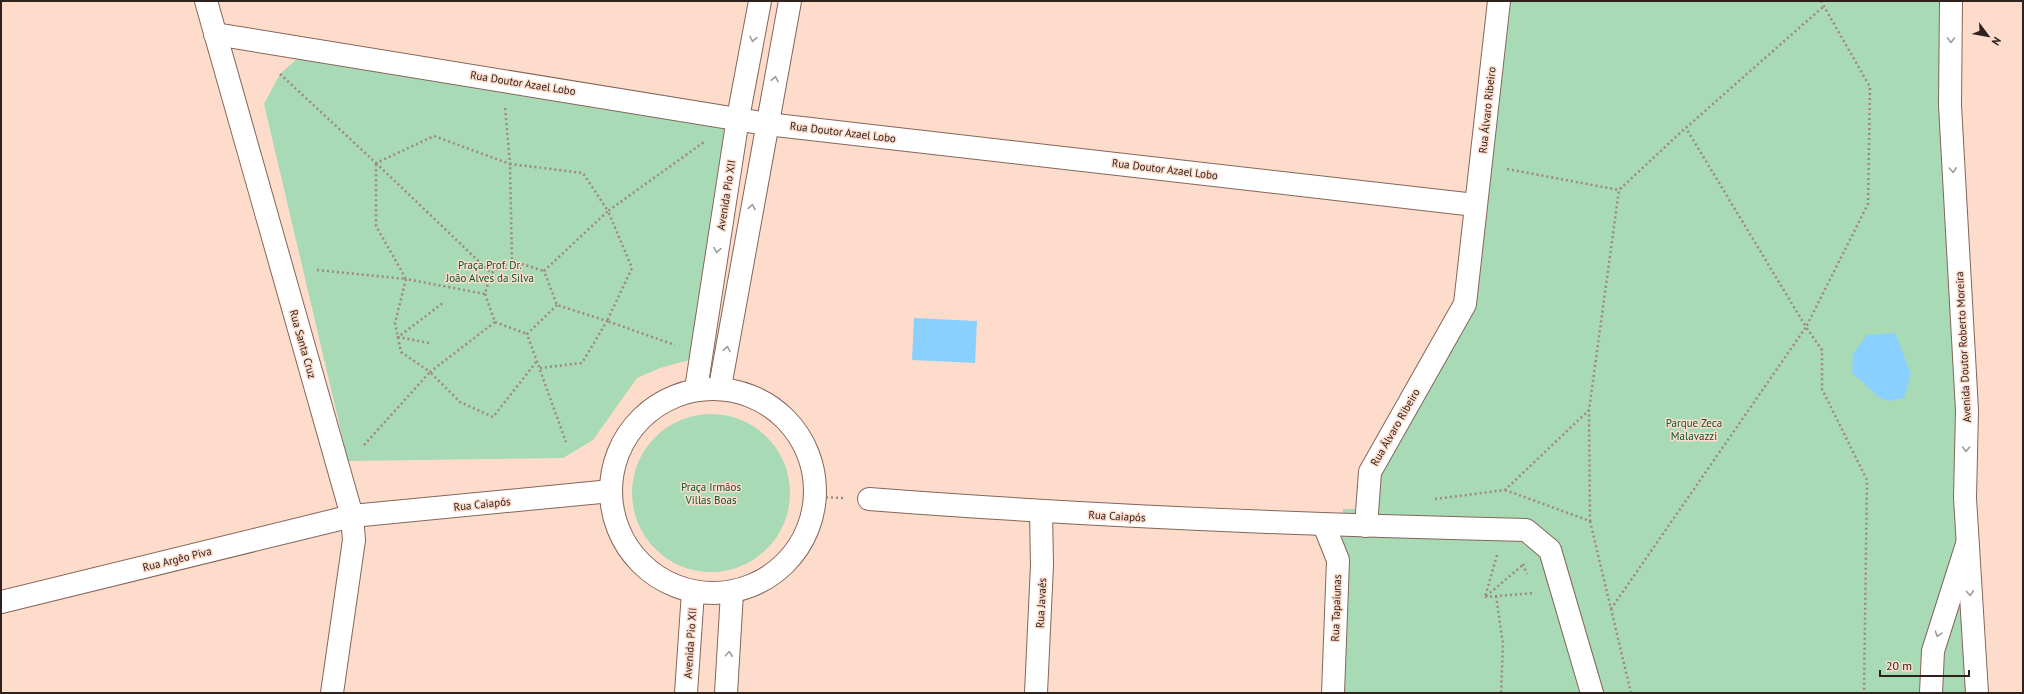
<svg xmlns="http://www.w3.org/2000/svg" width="2024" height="694" font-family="'PT Sans',sans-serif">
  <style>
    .green { fill: #a7dab5 }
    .water { fill: #8ad0fe }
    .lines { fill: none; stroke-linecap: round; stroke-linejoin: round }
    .minor-casing { stroke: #846659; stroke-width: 24 }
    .major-casing { stroke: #846659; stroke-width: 24 }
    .path { stroke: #a1887d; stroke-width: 2.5; stroke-dasharray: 2 3; stroke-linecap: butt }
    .minor { stroke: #fff; stroke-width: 22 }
    .major { stroke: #fff; stroke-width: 22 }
    .oneway { stroke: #a19c99 }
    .labels { text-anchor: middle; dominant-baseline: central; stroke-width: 3; stroke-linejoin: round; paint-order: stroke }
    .street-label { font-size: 11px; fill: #2f221d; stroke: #fedccc }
    .park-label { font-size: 11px; fill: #04562b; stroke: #fedccc }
  </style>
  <rect width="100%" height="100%" fill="#fedccc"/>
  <g class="green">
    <path d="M1499,1H1951L1969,693H1336L1343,509H1360L1464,302Z"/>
    <path d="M298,58L730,123L689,360L660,368L637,378L593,440L563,458L348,461L264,104L280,74Z"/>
    <circle cx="711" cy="493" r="79"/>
  </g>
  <g class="water">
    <path d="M914,318L977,321L975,363L912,360Z"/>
    <path d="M1895,333L1911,374L1904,398L1889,401L1880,398L1852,373L1853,354L1867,335Z"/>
  </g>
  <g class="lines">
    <g class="minor-casing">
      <g id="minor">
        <path d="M206,1L352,516L354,540L332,693"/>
        <path d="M215,34L767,124L1475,205"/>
        <path d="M720,387L790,1"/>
        <circle cx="713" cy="491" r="102"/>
        <path d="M696,389L738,118L760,1"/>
        <path d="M869,499C1088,516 1306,525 1526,530L1550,550L1592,693"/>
        <path d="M1324,525L1338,560L1333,693"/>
        <path d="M1366,526L1370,472L1465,304L1499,1"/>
        <path d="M1,602L352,516L611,491"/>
        <path d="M686,693L693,592"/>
        <path d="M726,693L732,593"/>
        <path d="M1036,693L1042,565L1041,512"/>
        <path d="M1931,693L1933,651L1967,544"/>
      </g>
    </g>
    <g class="major-casing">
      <path id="major" d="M1951,1L1950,105L1967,410L1965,498L1977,693"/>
    </g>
    <g class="path">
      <path d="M1821,1L1870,87L1868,204L1806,327L1822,350V389L1867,480L1864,693"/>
      <path d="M280,74L376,163L434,136L510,164L505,107"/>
      <path d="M376,163L491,273L512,261L510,164L583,173L608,211L704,142"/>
      <path d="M1507,169L1619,190"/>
      <path d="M512,261L544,271"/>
      <path d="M317,270L406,279L376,226V163"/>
      <path d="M485,294L495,322L430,372L401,352L395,323L406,279L485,294L491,273"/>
      <path d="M557,305L527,334L566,442"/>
      <path d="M495,322L527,334"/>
      <path d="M429,343L398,337L443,303"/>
      <path d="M540,368L582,363L607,321L557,305L544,271L608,211L632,268L607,321L675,345"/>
      <path d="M364,445L430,372L460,402L493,417L537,361"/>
      <path d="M1505,490L1590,521L1589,410"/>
      <path d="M816,497L844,498"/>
      <path d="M1435,499L1505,490L1589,410L1619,190L1680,133L1824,6"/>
      <path d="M1590,521L1631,693"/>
      <path d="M1497,555L1485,597L1524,564"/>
      <path d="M1523,564L1527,574"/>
      <path d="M1496,596L1503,644L1501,693"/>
      <path d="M1485,597L1534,593"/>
      <path d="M1611,609L1806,327L1686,128"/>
    </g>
    <use href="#minor" class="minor"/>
    <use href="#major" class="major"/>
  </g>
  <defs><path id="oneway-chevron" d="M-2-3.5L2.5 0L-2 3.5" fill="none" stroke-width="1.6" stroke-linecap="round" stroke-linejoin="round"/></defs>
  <g class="oneway">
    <use href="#oneway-chevron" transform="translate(753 39) rotate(101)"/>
    <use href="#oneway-chevron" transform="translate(1951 40) rotate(90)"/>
    <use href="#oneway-chevron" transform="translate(775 79) rotate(-79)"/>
    <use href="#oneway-chevron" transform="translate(1953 170) rotate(87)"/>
    <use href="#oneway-chevron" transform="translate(752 207) rotate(-80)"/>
    <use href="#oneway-chevron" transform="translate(717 250) rotate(99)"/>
    <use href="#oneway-chevron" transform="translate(727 349) rotate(-80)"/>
    <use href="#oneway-chevron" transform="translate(1966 449) rotate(92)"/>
    <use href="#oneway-chevron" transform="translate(1970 593) rotate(86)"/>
    <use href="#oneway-chevron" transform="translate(1938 634) rotate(108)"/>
    <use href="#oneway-chevron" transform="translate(729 654) rotate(-86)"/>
  </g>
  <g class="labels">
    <g class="street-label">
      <text transform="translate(523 83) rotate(9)">Rua Doutor Azael Lobo</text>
      <text transform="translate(1487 110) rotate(-84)">Rua Álvaro Ribeiro</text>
      <text transform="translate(843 132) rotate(7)">Rua Doutor Azael Lobo</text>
      <text transform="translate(1165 169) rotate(7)">Rua Doutor Azael Lobo</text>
      <text transform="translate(726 195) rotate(-81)">Avenida Pio XII</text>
      <text transform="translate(303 344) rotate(74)">Rua Santa Cruz</text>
      <text transform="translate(1963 347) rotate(-93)">Avenida Doutor Roberto Moreira</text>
      <text transform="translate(1395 427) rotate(-60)">Rua Álvaro Ribeiro</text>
      <text transform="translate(482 504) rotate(-6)">Rua Caiapós</text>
      <text transform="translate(1117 516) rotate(3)">Rua Caiapós</text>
      <text transform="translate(177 559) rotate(-14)">Rua Argêo Piva</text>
      <text transform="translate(1041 603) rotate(-87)">Rua Javaés</text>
      <text transform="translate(1336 608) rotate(-88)">Rua Tapaiunas</text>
      <text transform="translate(690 643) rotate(-86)">Avenida Pio XII</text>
    </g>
    <g class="park-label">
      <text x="490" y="265">Praça Prof. Dr.<tspan x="490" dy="13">João Alves da Silva</tspan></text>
      <text x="1694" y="423">Parque Zeca<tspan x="1694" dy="13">Malavazzi</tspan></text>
      <text x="711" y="487">Praça Irmãos<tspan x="711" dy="13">Villas Boas</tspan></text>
    </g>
  </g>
  <rect width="2024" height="694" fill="none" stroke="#2f221d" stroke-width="4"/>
  <g transform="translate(1988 36) rotate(122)" stroke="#fedccc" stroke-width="3" paint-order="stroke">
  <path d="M0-3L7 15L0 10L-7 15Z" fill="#2f221d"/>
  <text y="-6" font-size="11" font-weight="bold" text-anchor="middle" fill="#2f221d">N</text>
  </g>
  <path d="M1880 670v6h89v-6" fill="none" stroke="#2f221d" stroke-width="2"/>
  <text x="1886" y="670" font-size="12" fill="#2f221d" stroke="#fedccc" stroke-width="3" paint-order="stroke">20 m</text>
</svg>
